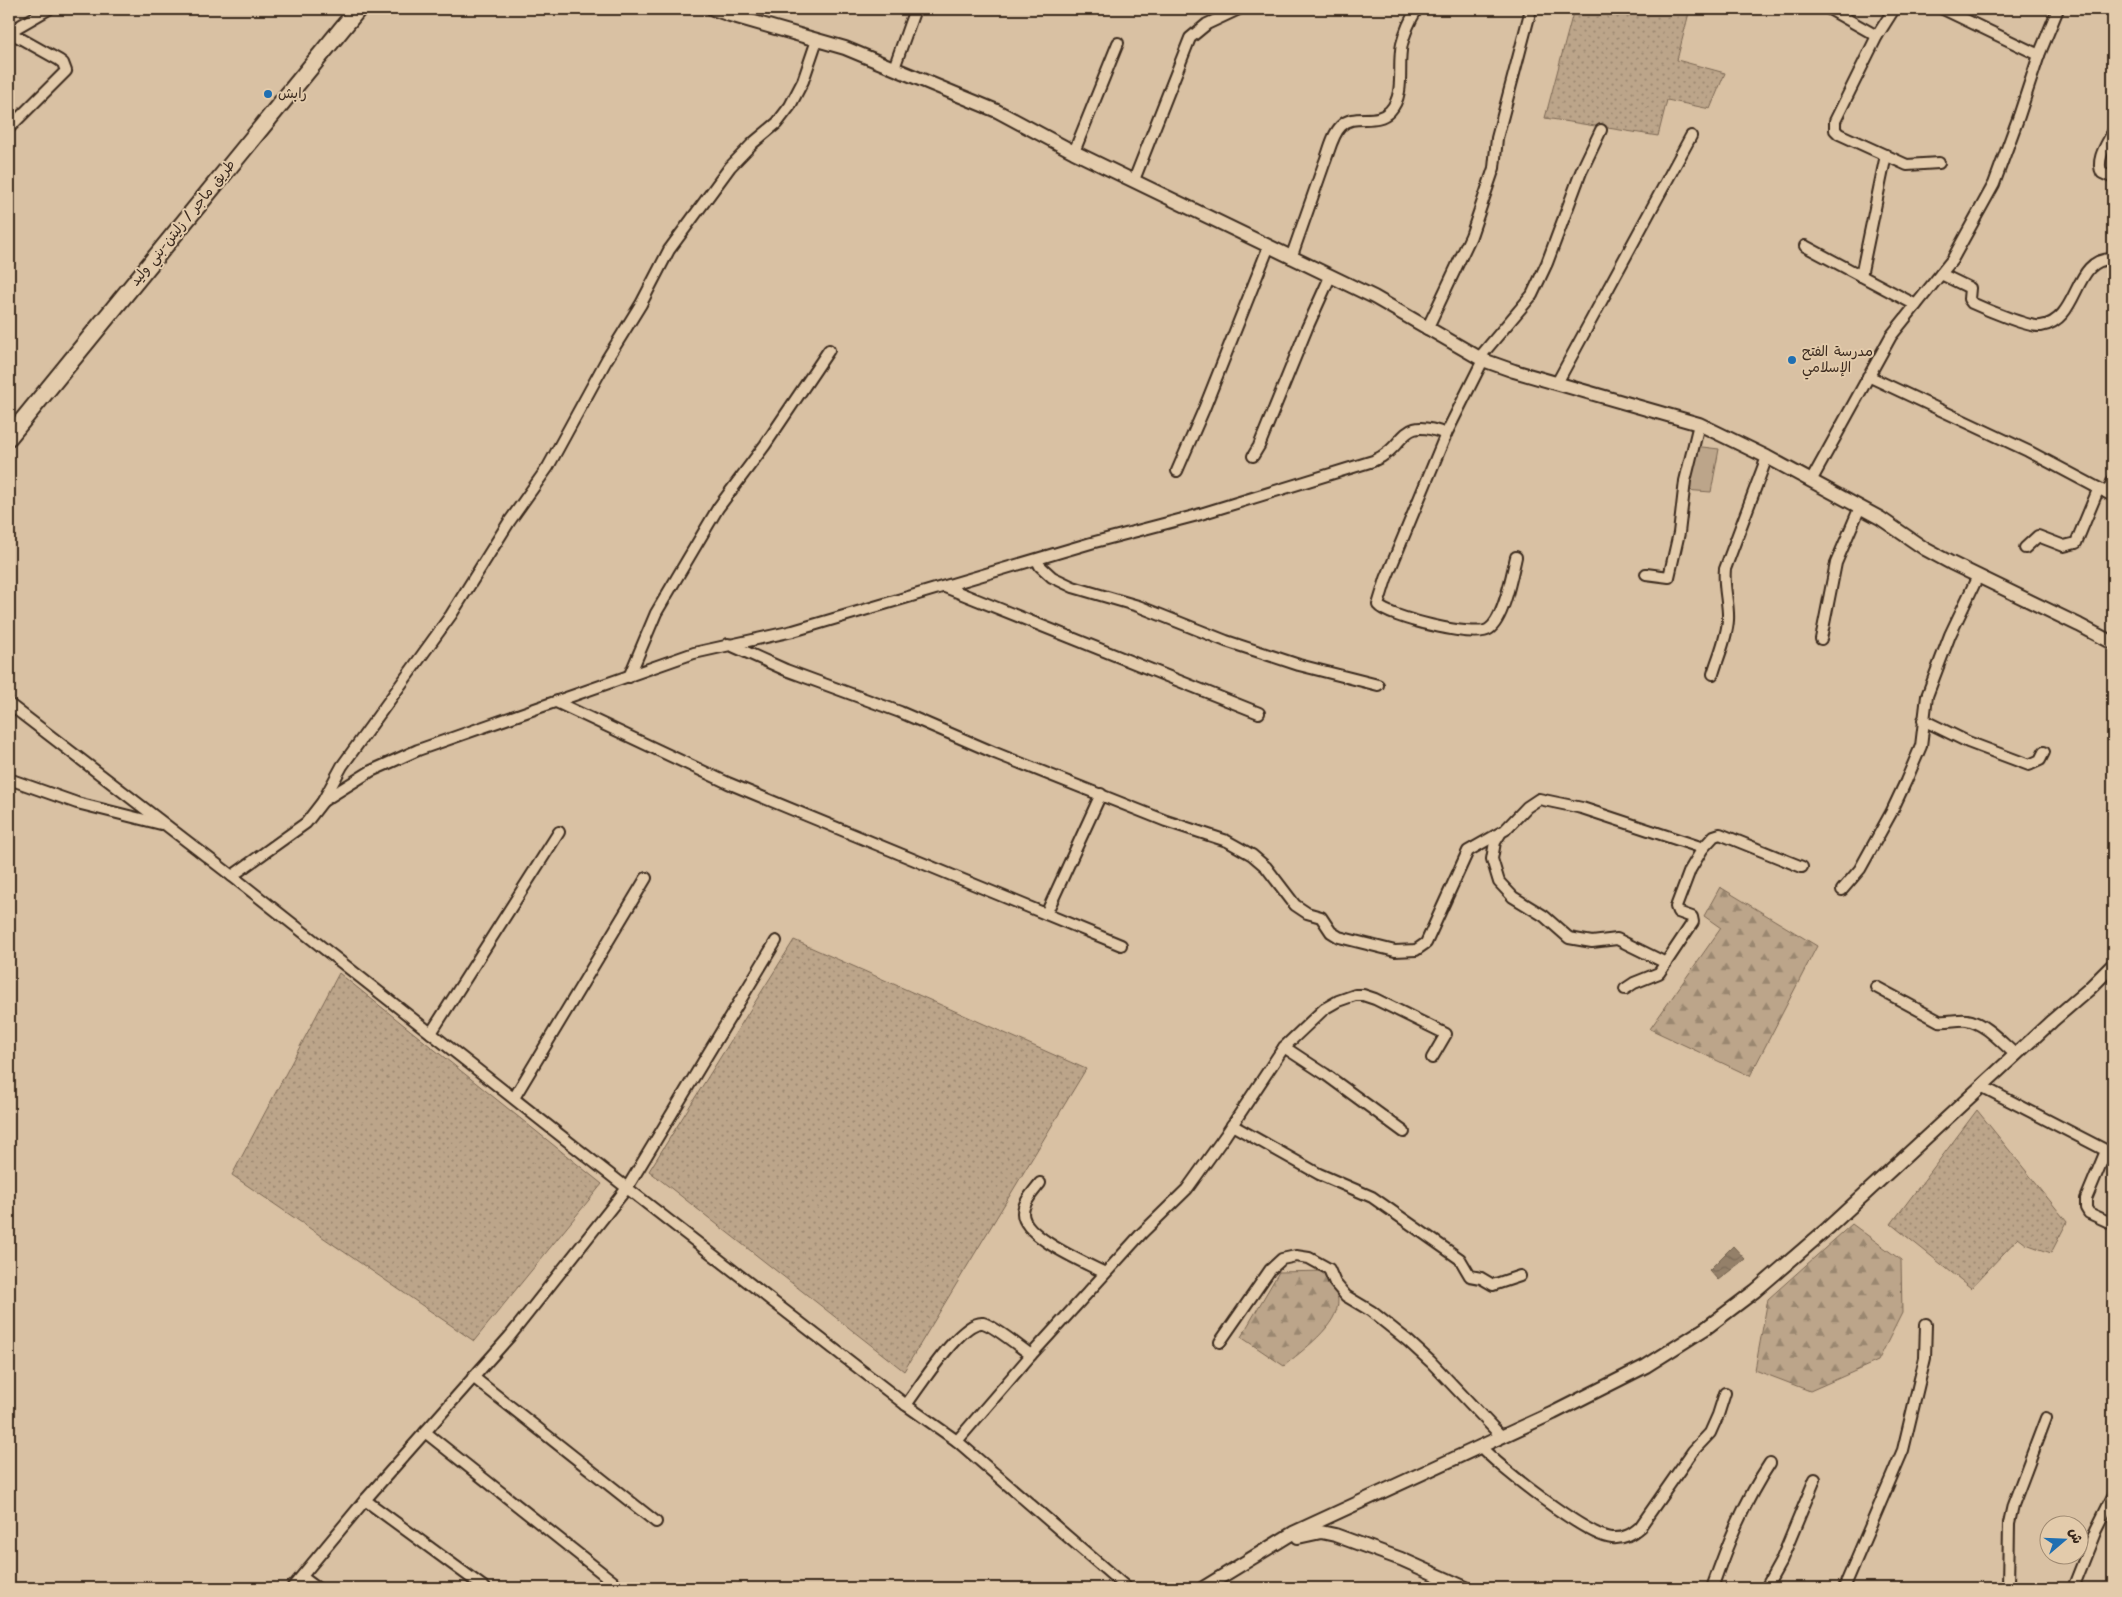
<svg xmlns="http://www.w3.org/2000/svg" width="2122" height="1597" font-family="Kalam,'Playpen Sans Arabic',sans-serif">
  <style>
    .grass { fill: url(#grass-dots); stroke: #7c6854 }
    .forest { fill: url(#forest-firs); stroke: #7c6854 }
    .garden { fill: #bca58a; stroke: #7c6854 }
    .water { fill: url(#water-waves); stroke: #705e4b }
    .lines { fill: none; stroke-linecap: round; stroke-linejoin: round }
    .minor-casing { stroke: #3b2a1e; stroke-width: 14 }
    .tertiary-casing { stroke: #3b2a1e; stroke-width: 16 }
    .trunk-casing { stroke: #3b2a1e; stroke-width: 20 }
    .minor { stroke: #e3cbab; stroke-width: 10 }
    .tertiary { stroke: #e3cbab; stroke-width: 12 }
    .trunk { stroke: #e3cbab; stroke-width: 16 }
    .poi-dot { fill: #1f6fb2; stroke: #e3cbab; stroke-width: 2 }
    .labels { text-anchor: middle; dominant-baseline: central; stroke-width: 4; stroke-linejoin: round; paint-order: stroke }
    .poi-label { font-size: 14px; fill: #3b2a1e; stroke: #e3cbab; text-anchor: start }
    .street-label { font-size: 14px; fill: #3b2a1e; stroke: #e3cbab }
  </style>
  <defs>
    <pattern id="grass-dots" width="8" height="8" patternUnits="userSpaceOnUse" patternTransform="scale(1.25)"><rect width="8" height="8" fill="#bca58a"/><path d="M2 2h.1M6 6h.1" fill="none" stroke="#9a8770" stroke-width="1.8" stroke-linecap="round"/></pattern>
    <pattern id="forest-firs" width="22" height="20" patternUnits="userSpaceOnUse" patternTransform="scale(1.25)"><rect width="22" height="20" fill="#bca58a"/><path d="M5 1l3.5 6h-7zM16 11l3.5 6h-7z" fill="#9a8770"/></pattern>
    <pattern id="water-waves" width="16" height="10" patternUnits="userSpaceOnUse" patternTransform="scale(1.25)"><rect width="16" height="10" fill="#948069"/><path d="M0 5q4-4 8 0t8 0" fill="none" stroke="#7a6956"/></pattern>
  </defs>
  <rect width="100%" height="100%" fill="#d9c1a3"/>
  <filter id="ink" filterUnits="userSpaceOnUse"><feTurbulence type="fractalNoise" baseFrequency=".02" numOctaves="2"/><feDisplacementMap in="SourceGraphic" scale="10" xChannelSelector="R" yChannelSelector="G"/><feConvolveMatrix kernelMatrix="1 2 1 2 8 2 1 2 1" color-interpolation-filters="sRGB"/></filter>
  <g filter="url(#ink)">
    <g class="grass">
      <path d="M1574,9H1690L1677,60L1725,73L1710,109L1667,100L1658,136L1545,118Z"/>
      <path d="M794,940L1086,1069L904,1371L649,1171Z"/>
      <path d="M339,973L602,1184L474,1341L232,1175Z"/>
      <path d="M1977,1110L2067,1222L2051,1253L2026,1244L2018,1238L1971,1288L1891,1224Z"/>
    </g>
    <g class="forest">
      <path d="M1720,887L1817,946L1750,1076L1650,1029L1721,928L1704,916Z"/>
      <path d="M1852,1224L1901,1260L1902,1313L1878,1361L1810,1391L1755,1370L1768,1299Z"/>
      <path d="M1325,1271C1329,1279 1337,1292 1338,1300C1339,1326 1301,1351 1284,1366L1241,1337L1279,1272Z"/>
    </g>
    <path class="garden" d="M1694,446L1719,449L1711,492L1684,490Z"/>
    <path class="water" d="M1733,1246L1745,1259L1718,1280L1709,1270Z"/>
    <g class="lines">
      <g class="minor-casing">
        <g id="minor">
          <path d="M1829,9L1877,36"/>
          <path d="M1894,9L1877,36L1835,121V130L1839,134L1907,165L1939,163"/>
          <path d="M1943,9L2039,55"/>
          <path d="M9,32L49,9"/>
          <path d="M894,68L915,9"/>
          <path d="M9,128L66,71L63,63L59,60L9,32"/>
          <path d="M2113,132C2107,144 2095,160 2102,173L2113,178"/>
          <path d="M1074,152L1118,43"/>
          <path d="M1134,180L1190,38L1207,24L1239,9"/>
          <path d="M1805,246L1916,305"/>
          <path d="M1291,258C1302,227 1313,195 1324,164C1329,152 1332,135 1341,126C1354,112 1376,126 1390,111C1406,94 1397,65 1402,44C1405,32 1410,20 1417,9"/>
          <path d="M1941,274L1970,288L1969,299L1972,303C1985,309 2030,328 2041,326C2081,320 2072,257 2113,259"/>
          <path d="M1861,276L1886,155"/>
          <path d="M1427,329L1471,236L1494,168L1497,138L1531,9"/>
          <path d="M1479,358L1532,295L1547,263L1581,172L1601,130"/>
          <path d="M1868,376L2028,451L2113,496"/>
          <path d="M1557,383L1691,136"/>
          <path d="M1446,434L1386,579L1378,605C1387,617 1476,639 1489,629C1504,619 1512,574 1516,557"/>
          <path d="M1253,456L1259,446L1307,328L1330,277"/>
          <path d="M1177,471L1204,409L1269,246"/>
          <path d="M1811,481L1891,336L1952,260L1994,184L2019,116L2039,55L2058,9"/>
          <path d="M2107,493L2113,480"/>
          <path d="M2025,548L2038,536L2064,546L2076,543L2098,490"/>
          <path d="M1037,560L1040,566L1052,577L1073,587L1138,606L1226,641L1299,665L1378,685"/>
          <path d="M1646,574L1669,577L1679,533L1685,481L1699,424"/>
          <path d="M945,587L1259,713"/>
          <path d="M1821,639L1836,563L1860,507"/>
          <path d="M728,644L786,670L900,712L995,753L1166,821L1227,841L1252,855L1266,867L1295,905L1307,913L1321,917L1331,932L1339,937L1395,951L1416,950L1426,943L1468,851L1505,830L1527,807L1539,799L1582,808L1703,848L1714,836L1720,834L1802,867"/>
          <path d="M1713,674C1718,657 1727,638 1728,620C1729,603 1723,587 1725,569L1767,457"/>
          <path d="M629,677L656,613L718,508L765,445L829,350"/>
          <path d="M556,702L728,783L1121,945"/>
          <path d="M9,704L232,876L627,1188L906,1405L957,1441L1127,1588"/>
          <path d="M1923,720L1968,742L2029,765L2040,760L2044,752"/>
          <path d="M9,779L77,803L161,824"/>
          <path d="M323,801L371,771L418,750L694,653L793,631L1091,543L1194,516L1373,461C1409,446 1397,415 1446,434L1483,360"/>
          <path d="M1500,834L1495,842L1492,859L1499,882L1513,897L1544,916L1569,938L1592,942L1617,939L1666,963"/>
          <path d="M232,876L306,823L323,801L342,766L451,615L509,522L548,467L607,359L641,304L669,250L730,167L753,143L777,123L790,106L803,81L817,40"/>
          <path d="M1842,890L1860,869L1891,813L1906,781L1921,746L1927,696L1950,635L1978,576"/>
          <path d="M1046,914L1101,794"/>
          <path d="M1876,987L1939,1021C1948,1022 1958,1019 1967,1020C1985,1023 2002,1043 2016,1055"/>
          <path d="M1625,989L1634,983L1659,973L1693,922L1692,917L1678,912L1676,907L1690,870L1703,848"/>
          <path d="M431,1033L559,832"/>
          <path d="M1284,1047L1325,1074L1404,1132"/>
          <path d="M1981,1086L2113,1154"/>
          <path d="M514,1098L646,878"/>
          <path d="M1232,1125L1319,1174L1372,1197L1460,1259L1470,1276L1481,1278L1493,1285L1520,1276"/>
          <path d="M2106,1151L2086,1199V1208L2089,1213L2113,1224"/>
          <path d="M1040,1183C1034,1191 1023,1202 1023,1213C1023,1237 1086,1263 1105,1273"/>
          <path d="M1220,1342L1270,1270L1282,1259L1296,1256L1309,1258L1329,1269L1335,1283L1346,1296L1371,1311L1407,1340L1431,1362L1501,1436"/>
          <path d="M473,1377L656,1522"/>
          <path d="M906,1405C919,1388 961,1320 983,1323C993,1325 1021,1348 1031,1355"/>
          <path d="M425,1432L621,1588"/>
          <path d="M957,1441L1031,1355L1142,1233L1187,1189L1225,1136L1284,1047L1324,1009L1338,1001L1355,995H1363L1375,999L1446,1034L1432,1058"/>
          <path d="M1480,1446C1499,1467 1586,1536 1612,1538C1624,1539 1632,1534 1640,1527L1693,1451L1710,1433L1718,1415L1725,1393"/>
          <path d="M365,1500L485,1588"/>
          <path d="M302,1577L317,1588"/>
          <path d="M292,1588L365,1500L510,1336L627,1188L776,941"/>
          <path d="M1712,1588C1727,1545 1744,1502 1770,1463"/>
          <path d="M1766,1588L1781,1561L1815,1479"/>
          <path d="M1844,1588L1903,1450L1925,1358L1926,1324"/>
          <path d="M2008,1588L2009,1523L2013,1505L2046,1418"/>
          <path d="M2073,1588L2096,1530L2113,1496"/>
        </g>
      </g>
      <g class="tertiary-casing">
        <g id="tertiary">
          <path d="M713,9L730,15L845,48L997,111L1074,152L1374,297L1483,360L1514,371L1699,424L1767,457L1880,518L1925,549L1951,563L2079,625L2113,643"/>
          <path d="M1298,1537L1321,1532L1335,1535L1401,1559L1466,1588"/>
          <path d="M1203,1588L1293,1533L1553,1413L1646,1366L1706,1328L1755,1291L1828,1228L2052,1021L2088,990L2113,965"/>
        </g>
      </g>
      <g class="trunk-casing">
        <path id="trunk" d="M9,437L358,9"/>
      </g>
      <use href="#minor" class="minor"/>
      <use href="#tertiary" class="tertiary"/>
      <use href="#trunk" class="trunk"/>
    </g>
  </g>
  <g class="poi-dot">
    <circle cx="268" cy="94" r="5"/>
    <circle cx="1792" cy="360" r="5"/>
  </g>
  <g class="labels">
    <g class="poi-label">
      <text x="278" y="94">رابش</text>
      <text x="1802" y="352">مدرسة الفتح<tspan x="1802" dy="16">الإسلامي</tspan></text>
    </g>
    <g class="street-label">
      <text transform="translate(183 223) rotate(-51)">طريق ماجر / زليتن-بني وليد</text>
    </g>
  </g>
  <rect width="2122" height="1597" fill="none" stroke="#e3cbab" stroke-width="30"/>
  <rect x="15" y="15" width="2092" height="1567" fill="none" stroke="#3b2a1e" stroke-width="2" filter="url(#ink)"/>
  <g transform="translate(2064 1540) rotate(71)"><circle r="24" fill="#e3cbab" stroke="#a08b73"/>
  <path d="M0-4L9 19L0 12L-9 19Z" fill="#1f6fb2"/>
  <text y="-8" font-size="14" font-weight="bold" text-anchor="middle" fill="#3b2a1e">ش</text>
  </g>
</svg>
